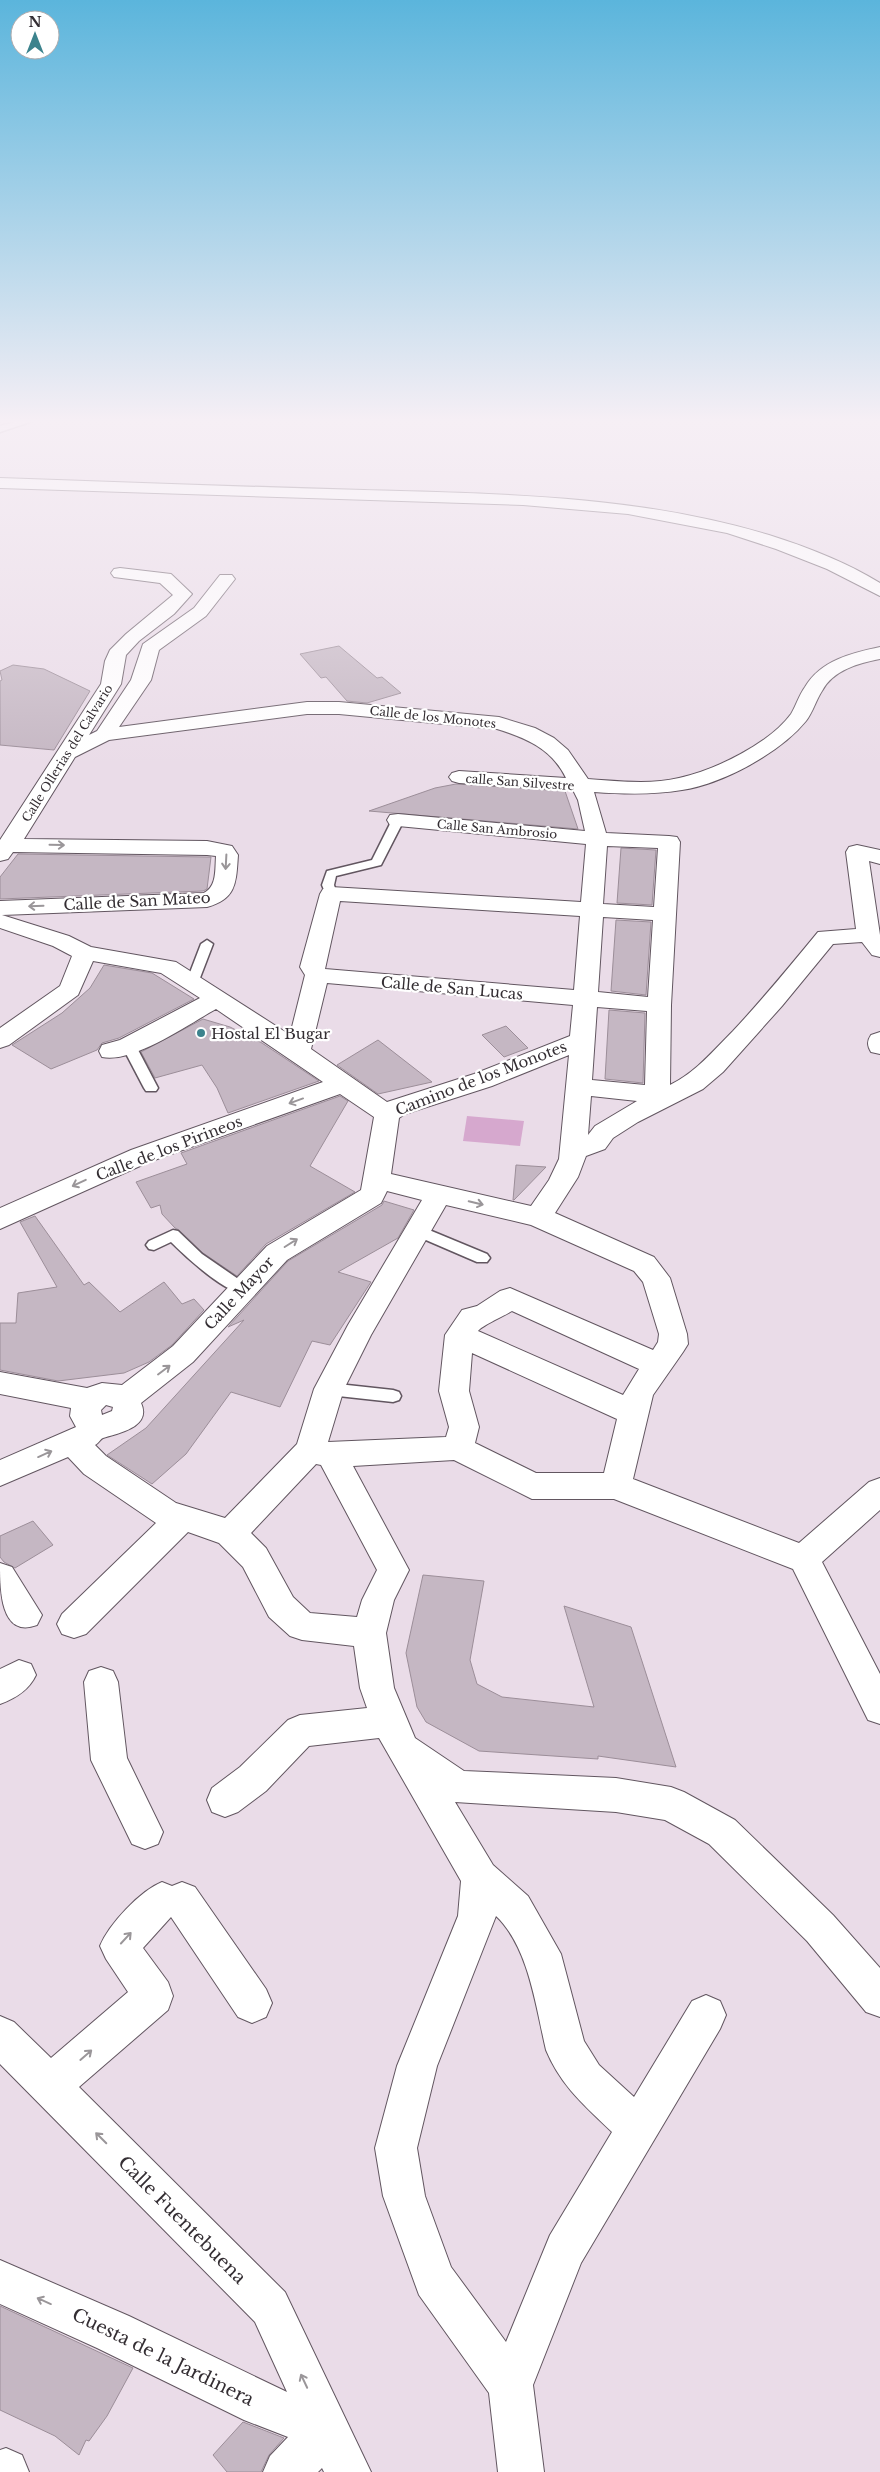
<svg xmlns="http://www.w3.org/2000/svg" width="880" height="2472" font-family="'Libre Baskerville',serif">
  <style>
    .green { fill: #d6a8ce }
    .building { fill: #c5b7c3; stroke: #9c8e99 }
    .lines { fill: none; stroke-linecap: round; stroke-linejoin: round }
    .lane-casing { stroke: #625660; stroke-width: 3 }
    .street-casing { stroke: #625660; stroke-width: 2 }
    .highway-casing { stroke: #625660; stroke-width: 2 }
    .lane { fill: #fff; fill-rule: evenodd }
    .street { fill: #fff; fill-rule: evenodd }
    .highway { fill: #fff; fill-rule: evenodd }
    .oneway { stroke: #9a9699 }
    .poi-dot { fill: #3c838d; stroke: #fff; stroke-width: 2 }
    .labels { text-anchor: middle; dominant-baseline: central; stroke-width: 4.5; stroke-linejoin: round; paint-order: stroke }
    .far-street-label { font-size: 12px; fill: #342e33; stroke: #fff }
    .street-label { font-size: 15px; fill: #342e33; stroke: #fff }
    .poi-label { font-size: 15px; fill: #342e33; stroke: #fff; text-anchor: start }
    .near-street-label { font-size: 18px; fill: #342e33; stroke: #fff }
  </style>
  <rect width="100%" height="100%" fill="#eadce8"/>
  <path class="green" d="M467,1116L524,1121L520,1146L463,1141Z"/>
  <g class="building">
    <path d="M339,646L377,678L382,677L401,693L367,703L347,701L326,677L321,678L300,654Z"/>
    <path d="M13,665L44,669L90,691L54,750L0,745V681L2,680L0,671Z"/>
    <path d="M456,784L565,791L578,829L369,811L435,788Z"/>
    <path d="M621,848L656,850L652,905L617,903Z"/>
    <path d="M18,854L207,857H211L207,889L203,891L0,899V877Z"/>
    <path d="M616,920L651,922L646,995L611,991Z"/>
    <path d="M104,965L152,973L194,999L119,1038L102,1043L97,1050L51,1069L12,1045L62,1013L90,988Z"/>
    <path d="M609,1010L645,1013L643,1083L605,1079Z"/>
    <path d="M203,1019L230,1027L262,1043L319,1081L228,1113L217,1088L202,1065L155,1078L141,1052Z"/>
    <path d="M506,1026L528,1048L504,1057L482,1035Z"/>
    <path d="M378,1040L432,1082L378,1094L337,1065Z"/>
    <path d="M340,1096L348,1101L310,1166L355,1192L266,1244L237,1276L203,1253L179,1230L175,1228L162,1214L160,1205L151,1208L136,1182L187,1164L181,1153Z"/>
    <path d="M516,1165L546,1167L514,1200H513Z"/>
    <path d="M384,1201L414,1210L398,1238L338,1272L371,1282L330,1345L312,1341L280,1407L231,1392L186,1454L152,1484L107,1455L146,1428L244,1320L228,1327L288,1261L382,1205Z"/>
    <path d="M35,1216L84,1285L89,1282L120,1312L164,1282L182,1304L194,1299L204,1310L172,1345L149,1362L124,1373L58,1381L0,1370V1323H16L18,1293L57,1287L20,1222Z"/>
    <path d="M33,1521L53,1545L15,1568L4,1562L0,1557V1536Z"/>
    <path d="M423,1575L484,1581L470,1660L477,1684L502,1697L594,1707L564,1606L631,1627L676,1767L598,1756V1759L479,1751L426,1722L417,1707L406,1653Z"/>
    <path d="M0,2306L133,2368L107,2416L89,2441L86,2440L79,2455L55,2436L0,2410Z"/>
    <path d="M243,2422L284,2438L269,2455L261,2472H227L213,2455Z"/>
  </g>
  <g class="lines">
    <g class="lane-casing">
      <g id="lane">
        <path d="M22,420H36L0,432V426Z"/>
        <path d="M398,817L404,820L381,865L336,876L334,885L337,894L331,898L327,897L322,885L327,871L372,860L392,820Z"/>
        <path d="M207,940L213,944L198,983L197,986H187L186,983L201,944Z"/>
        <path d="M129,1042L136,1046L158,1088L156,1091H146L144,1088L122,1046Z"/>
        <path d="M417,1225L487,1254L490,1258L487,1262H477L412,1234L410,1230L412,1226Z"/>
        <path d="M173,1230L178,1231L202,1254L247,1285L250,1289L247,1293C230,1298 184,1255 171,1242L154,1250L149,1249L146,1245L149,1241Z"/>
        <path d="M329,1383L393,1390L399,1392L401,1396L399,1400L393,1402L329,1395L323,1393L321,1389L323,1385Z"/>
      </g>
    </g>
    <g class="street-casing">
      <g id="street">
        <path d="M120,568L171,574L192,594L174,614L139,641L126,655L121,684L89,735L97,731L131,680L143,644L194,608L220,575H232L235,579L206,616L159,650L151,680L119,727L307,702H339L499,717L535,728L554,738L568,750L588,779C618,781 650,785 679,778C715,770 769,744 791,714C796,706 799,695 805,687C821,660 852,653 880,647V659C859,663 833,670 822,691C816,700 813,712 806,721C780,753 722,784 682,790C653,795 623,794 594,792L606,833L669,836L677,837L680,842L671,1005L670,1085C696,1072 713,1051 733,1031C763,999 790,966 818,932L856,929L846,852L849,847L857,845L880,850V864L869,861L880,935V957L872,955L862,942L833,944L782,1006L723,1072L703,1089L638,1122L613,1138L605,1149L586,1156L578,1177L555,1213L654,1257L670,1278L687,1334L688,1344L683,1352L653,1395L633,1479L799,1543L869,1482L880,1478V1510L822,1562L880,1674V1724L868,1720L793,1569L614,1499H532L454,1460L353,1466L409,1570L394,1600L386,1633L394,1688L415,1738L464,1771L616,1778L671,1787L684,1792L735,1820L833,1915L880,1968V2017L866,2012L807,1941L709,1844L665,1820L616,1812L455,1802L493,1865L528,1896L561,1954L584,2041L599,2065L634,2097L692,2001L706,1995L720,2001L726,2015L720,2029L581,2263L533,2385L544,2472H498L489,2393L419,2295L383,2196L375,2148L397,2066L458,1916L461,1881L379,1738L309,1746L266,1791L238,1812L225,1817L212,1812L207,1800L212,1788L240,1767L288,1720L300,1715L367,1708L360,1688L354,1646L302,1640L290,1636L269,1617L243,1567L219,1543L188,1532L86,1634L74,1638L62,1634L57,1624L62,1614L156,1523L84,1474L68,1457L0,1486V1460L76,1427L70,1416L71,1408L0,1394V1372L87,1388L102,1383L122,1385L173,1346L267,1246L361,1190L374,1117L340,1094L149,1162L0,1229V1208L131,1150L323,1082L216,1009C189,1024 132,1064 102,1057L99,1051L102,1045L120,1040L200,998L161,973L93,961L78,995L9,1045L0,1048V1028L60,986L72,956L53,946L0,928V901L204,893C217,886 215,870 216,856L207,855L13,852L8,859L0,861V840L101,684L105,661L110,650L126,634L173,595L160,583L114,577L111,573L114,569ZM307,714H339L497,729C526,738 552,749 566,778L459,771L452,773L449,777L452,781L459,783L573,790L578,800L585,831L398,814L390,815L387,820L390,825L398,826L586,844L581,902L331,887L323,889L320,894L300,967L305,975L290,1035L176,962L91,947L69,936L2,915L207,907C237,899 236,882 238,855L232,846L207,841L24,839L75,757L109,740ZM607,846L658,848L654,907L603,904ZM340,901L580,916L574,990L325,969ZM603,917L653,920L648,997L598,992ZM327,983L573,1005L570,1036L474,1074L387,1102L311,1049ZM597,1007L647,1011L645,1085L592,1080ZM569,1055L559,1159L549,1180L531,1206L391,1174L399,1118L405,1114L492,1086ZM591,1096L637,1101L595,1126L588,1135ZM387,1191L422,1200L348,1325L314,1389L297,1444L225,1518L176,1503L106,1456L95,1445C99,1443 100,1439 103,1438C119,1433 152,1427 141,1403L193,1362L287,1260L381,1203ZM446,1205L531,1225L634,1271L643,1282L659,1334L658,1342L653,1350L510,1288L500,1291L477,1306L462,1310L445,1335L439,1391L449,1427L446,1437L328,1442L344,1389L371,1335ZM512,1311L639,1369L623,1395L478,1331C481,1326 504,1316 512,1311ZM472,1353L617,1419L604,1473H536L475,1443L479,1427L469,1391ZM106,1405L113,1407L112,1411L102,1415L101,1410ZM316,1464L321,1465L377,1570L362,1600L357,1617L310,1613L293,1597L266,1548L251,1533ZM496,1916C529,1947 536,2008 546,2050C561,2086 585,2106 612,2132L550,2235L506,2342L451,2267L425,2196L417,2148L437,2066Z"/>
        <path d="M880,1032V1054L871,1052C867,1045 867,1041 871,1035Z"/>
        <path d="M0,1563L12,1567L42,1615L37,1625C0,1639 0,1589 0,1563Z"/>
        <path d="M19,1660L31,1664L36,1675C29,1690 16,1698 0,1704V1669Z"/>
        <path d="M101,1667L113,1671L118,1682L127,1758L163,1832L158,1844L145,1849L132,1844L91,1760L84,1682L89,1671Z"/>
        <path d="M162,1882L172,1886L182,1882L195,1887L266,1989L272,2003L266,2017L252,2023L238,2017L171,1917L143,1948L168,1982L173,1996L168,2010L79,2087L285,2292L371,2472H324L322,2468L318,2472H263L270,2456L288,2437L244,2420L97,2348L0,2304V2260L129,2316L287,2392L255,2322L0,2064V2016L14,2022L51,2058L128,1992L106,1959L100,1946C109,1924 140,1891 162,1882Z"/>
        <path d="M6,2448L22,2455L29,2472H0V2450Z"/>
      </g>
    </g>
    <g class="highway-casing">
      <path id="highway" d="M0,478C121,482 243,487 364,490C501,494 637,495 769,535C807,547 846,562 880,583V596L827,569L776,549L727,533L628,514L523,505L0,488Z"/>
    </g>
    <use href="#lane" class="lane"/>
    <use href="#street" class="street"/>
    <use href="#highway" class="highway"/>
  </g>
  <defs><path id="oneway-shaft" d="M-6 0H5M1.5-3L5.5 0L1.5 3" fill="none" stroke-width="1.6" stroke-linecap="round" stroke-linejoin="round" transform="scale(1.25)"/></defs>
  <g class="oneway">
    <use href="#oneway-shaft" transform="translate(57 845) rotate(1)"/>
    <use href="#oneway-shaft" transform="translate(226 862) rotate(93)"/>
    <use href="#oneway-shaft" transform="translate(36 906) rotate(178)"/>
    <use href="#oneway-shaft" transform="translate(296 1101) rotate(160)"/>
    <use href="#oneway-shaft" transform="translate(79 1183) rotate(155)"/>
    <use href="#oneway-shaft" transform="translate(476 1203) rotate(13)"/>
    <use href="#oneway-shaft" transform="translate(291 1243) rotate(-32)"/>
    <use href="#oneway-shaft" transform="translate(164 1370) rotate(-37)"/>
    <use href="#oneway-shaft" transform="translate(45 1454) rotate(-24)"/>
    <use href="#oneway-shaft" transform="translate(126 1938) rotate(-47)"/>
    <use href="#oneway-shaft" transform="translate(86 2055) rotate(-41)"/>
    <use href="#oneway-shaft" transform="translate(101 2138) rotate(-135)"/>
    <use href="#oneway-shaft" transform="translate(44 2301) rotate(-156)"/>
    <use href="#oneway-shaft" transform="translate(304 2381) rotate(-115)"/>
  </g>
  <linearGradient id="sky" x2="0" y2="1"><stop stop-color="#5bb5dc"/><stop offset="0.55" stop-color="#f6eff5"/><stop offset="1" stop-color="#f6eff5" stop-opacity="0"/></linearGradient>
  <rect width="880" height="766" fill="url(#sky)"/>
  <circle class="poi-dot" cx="201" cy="1033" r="5"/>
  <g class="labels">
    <g class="far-street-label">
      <text transform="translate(433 717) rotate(6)">Calle de los Monotes</text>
      <text transform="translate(67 753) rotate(-58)">Calle Ollerias del Calvario</text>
      <text transform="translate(520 782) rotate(4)">calle San Silvestre</text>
      <text transform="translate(497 829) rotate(5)">Calle San Ambrosio</text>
    </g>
    <g class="street-label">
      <text transform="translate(137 901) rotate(-3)">Calle de San Mateo</text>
      <text transform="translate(452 988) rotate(5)">Calle de San Lucas</text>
      <text transform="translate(481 1078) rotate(-21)">Camino de los Monotes</text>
      <text transform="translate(169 1148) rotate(-21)">Calle de los Pirineos</text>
      <text transform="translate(239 1293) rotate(-47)">Calle Mayor</text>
    </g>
    <g class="poi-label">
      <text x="211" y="1033">Hostal El Bugar</text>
    </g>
    <g class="near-street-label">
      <text transform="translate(182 2220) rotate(45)">Calle Fuentebuena</text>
      <text transform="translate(163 2357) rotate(26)">Cuesta de la Jardinera</text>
    </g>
  </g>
  <g transform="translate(35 35)"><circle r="24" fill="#ffffff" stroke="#aeabad"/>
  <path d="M0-4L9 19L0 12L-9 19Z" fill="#3c838d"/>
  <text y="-8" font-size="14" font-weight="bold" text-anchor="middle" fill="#342e33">N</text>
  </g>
</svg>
